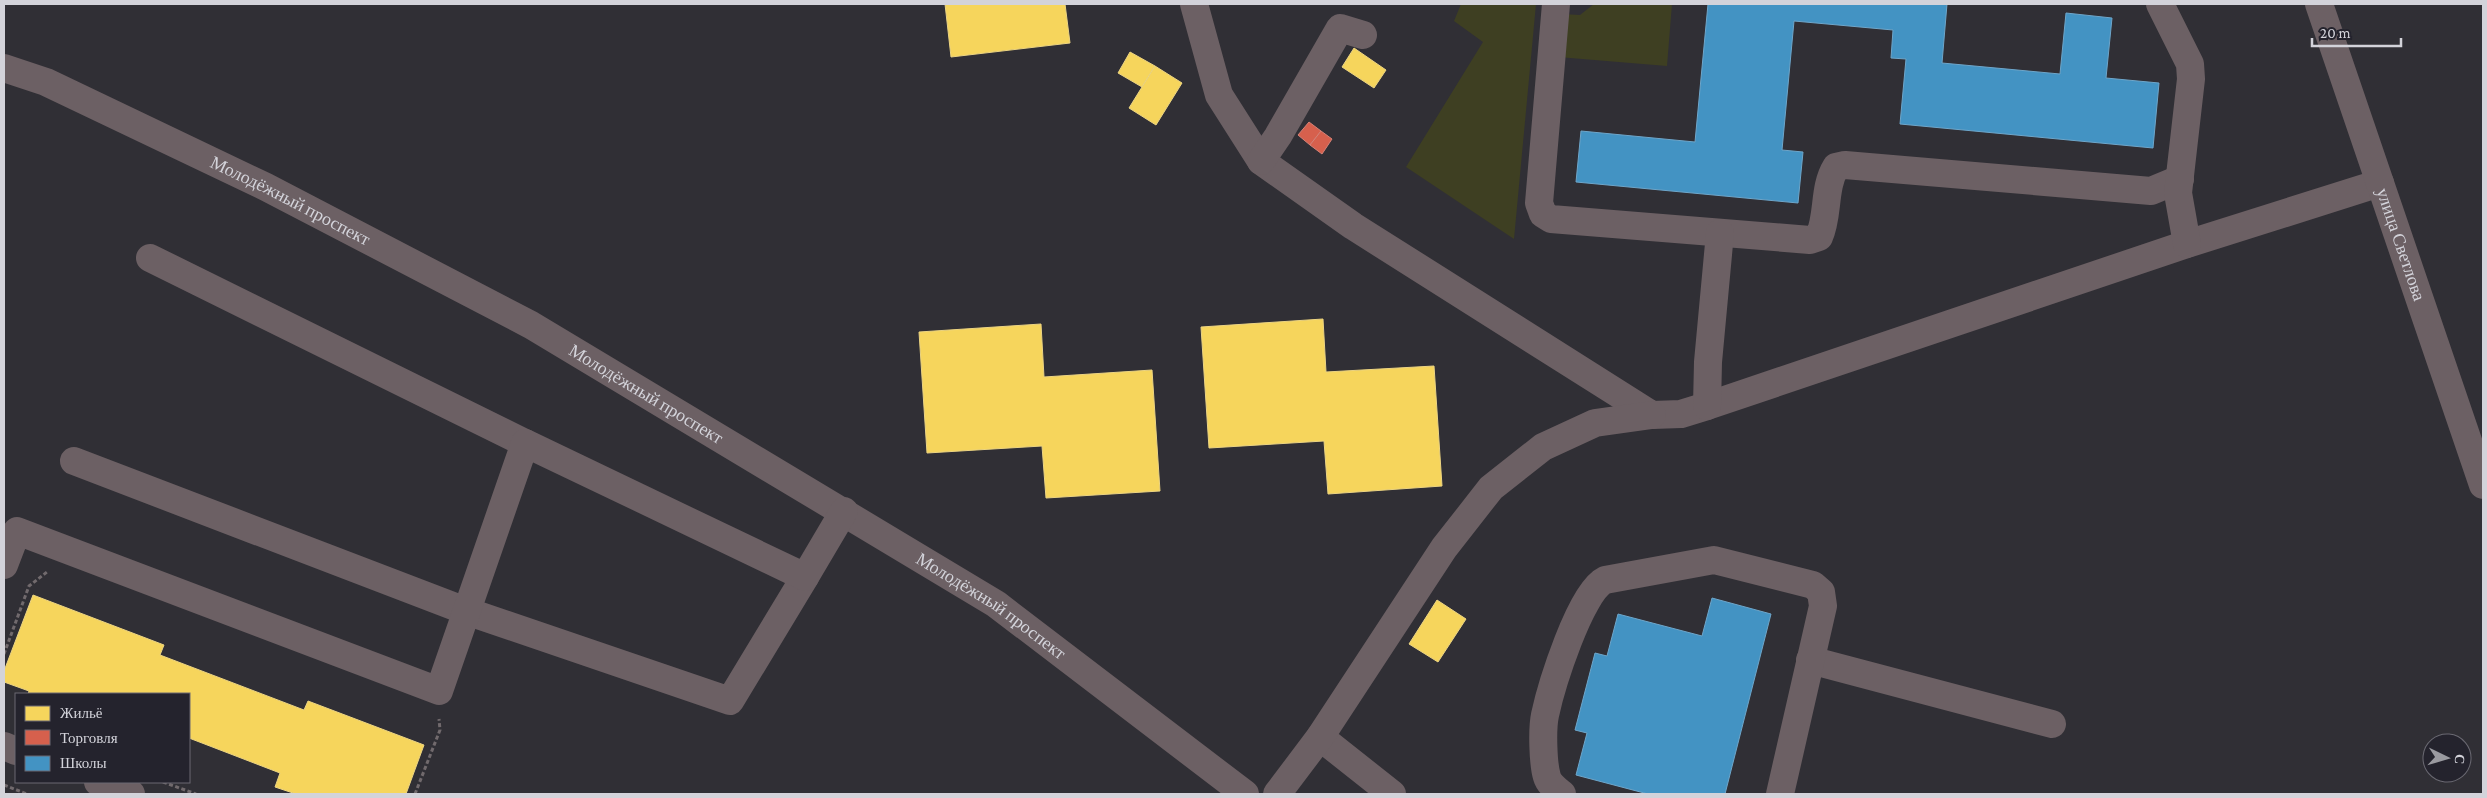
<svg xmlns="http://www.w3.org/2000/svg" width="2487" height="798" font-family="'Crimson Pro',serif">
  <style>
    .green { fill: #3e3f22 }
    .homes { fill: #f6d55c; stroke: #ecd482 }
    .shops { fill: #d6604d; stroke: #d58277 }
    .schools { fill: #4393c3; stroke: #6ea6ca }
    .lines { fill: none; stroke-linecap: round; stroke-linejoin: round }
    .path { stroke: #716a6d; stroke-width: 3; stroke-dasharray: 4 2.5; stroke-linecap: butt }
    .minor { stroke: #6c6064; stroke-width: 28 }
    .labels { text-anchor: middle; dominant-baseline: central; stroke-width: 5; stroke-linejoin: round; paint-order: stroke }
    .street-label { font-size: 18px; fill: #d3d3da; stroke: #24232d }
  </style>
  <rect width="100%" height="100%" fill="#302f35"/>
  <g class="green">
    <path d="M1461,4H1536L1514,239L1406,167L1483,42L1454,21Z"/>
    <path d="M1594,4H1672L1667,66L1558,57L1562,14L1580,15Z"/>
  </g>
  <g class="homes">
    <path d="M945,4H1065L1070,43L951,57Z"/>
    <path d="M1354,48L1386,70L1374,88L1342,67Z"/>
    <path d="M1130,52L1155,66L1142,87L1118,73Z"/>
    <path d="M1155,66L1182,83L1156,125L1129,108Z"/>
    <path d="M1323,319L1326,372L1434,366L1442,486L1328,494L1324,441L1209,448L1201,327Z"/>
    <path d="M1041,324L1044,377L1152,370L1160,491L1046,498L1042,446L927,453L919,332Z"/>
    <path d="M33,595L164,645L160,655L304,710L308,701L424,745L406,794H296L275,787L280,773L189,738V694H28L29,691L4,682V671Z"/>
    <path d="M1437,600L1466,619L1438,662L1409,644Z"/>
  </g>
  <g class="shops">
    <path d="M1309,122L1321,131L1310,145L1298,135Z"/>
    <path d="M1321,131L1332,139L1322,154L1310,145Z"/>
  </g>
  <g class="schools">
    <path d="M1708,4H1947L1942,63L2060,74L2066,13L2112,18L2106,78L2159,83L2153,148L1900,124L1906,59L1891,58L1893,30L1794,21L1782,150L1803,152L1798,203L1576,182L1581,131L1695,142Z"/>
    <path d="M1712,598L1771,614L1725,794H1648L1576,775L1587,733L1575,730L1595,653L1607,656L1618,614L1702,636Z"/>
  </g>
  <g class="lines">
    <g class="path">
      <path d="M4,654L29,586L47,572"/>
      <path d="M163,782L196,794"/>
      <path d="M4,785L27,794"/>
      <path d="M415,794L440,730L439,719"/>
    </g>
    <g class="minor">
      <path d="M1194,4L1219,95L1261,161L1353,226L1652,415L1681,414L1707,406L2187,244L2380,183"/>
      <path d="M1556,4L1539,203L1543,214L1551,219L1810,240L1819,237C1829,215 1823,188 1836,167L1845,165L2151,191L2180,179"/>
      <path d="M2160,4L2190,64L2191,79L2178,193L2187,244"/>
      <path id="s1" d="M2319,4L2483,485"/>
      <path id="s2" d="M4,68L46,82L266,187L531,325L996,604L1245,794"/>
      <path d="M1261,161L1278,136L1340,28L1363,35"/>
      <path d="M150,258L525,443"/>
      <path d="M1707,406L1708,362L1720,233"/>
      <path d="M74,461L466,611L730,701L805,577"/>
      <path d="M4,565L17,531L439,691L525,443L805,577L844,511"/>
      <path d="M1810,660L2052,724"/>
      <path d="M1320,737L1392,794"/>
      <path d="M4,746L16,751"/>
      <path d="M98,782L131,794"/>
      <path d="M1277,794L1320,737L1444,548L1491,488L1543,447L1595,423L1652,415"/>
      <path d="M1562,794C1556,789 1549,784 1547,777C1543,764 1542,729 1545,715C1551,687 1580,592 1605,580L1714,560L1813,585L1821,592L1823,606L1780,794"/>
    </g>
  </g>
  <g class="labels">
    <g class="street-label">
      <text stroke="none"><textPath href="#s2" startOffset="316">Молодёжный проспект</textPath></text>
      <text stroke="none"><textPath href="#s1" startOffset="254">улица Светлова</textPath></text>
      <text stroke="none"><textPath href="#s2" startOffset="721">Молодёжный проспект</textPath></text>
      <text stroke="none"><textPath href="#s2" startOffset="1126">Молодёжный проспект</textPath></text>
    </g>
  </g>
  <rect width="2487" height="798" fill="none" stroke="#d3d3da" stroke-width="10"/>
  <rect x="15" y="693" width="175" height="90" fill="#24232d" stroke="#6a6972"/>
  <rect x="25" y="706" width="25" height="15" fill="#f6d55c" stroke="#6a6972"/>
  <text x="60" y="718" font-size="15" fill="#d3d3da">Жильё</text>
  <rect x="25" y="730" width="25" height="15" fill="#d6604d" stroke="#6a6972"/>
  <text x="60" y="743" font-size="15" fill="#d3d3da">Торговля</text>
  <rect x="25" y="756" width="25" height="15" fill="#4393c3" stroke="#6a6972"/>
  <text x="60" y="768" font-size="15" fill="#d3d3da">Школы</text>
  <g transform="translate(2447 758) rotate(95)"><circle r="24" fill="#24232d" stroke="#6a6972"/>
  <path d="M0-4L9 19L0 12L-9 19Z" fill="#9a9aa0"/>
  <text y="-8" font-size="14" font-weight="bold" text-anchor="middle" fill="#d3d3da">С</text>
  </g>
  <path d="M2312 38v8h89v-8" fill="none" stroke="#d3d3da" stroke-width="2.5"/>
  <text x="2320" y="38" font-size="15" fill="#d3d3da" stroke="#24232d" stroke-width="4" paint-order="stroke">20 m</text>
</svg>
